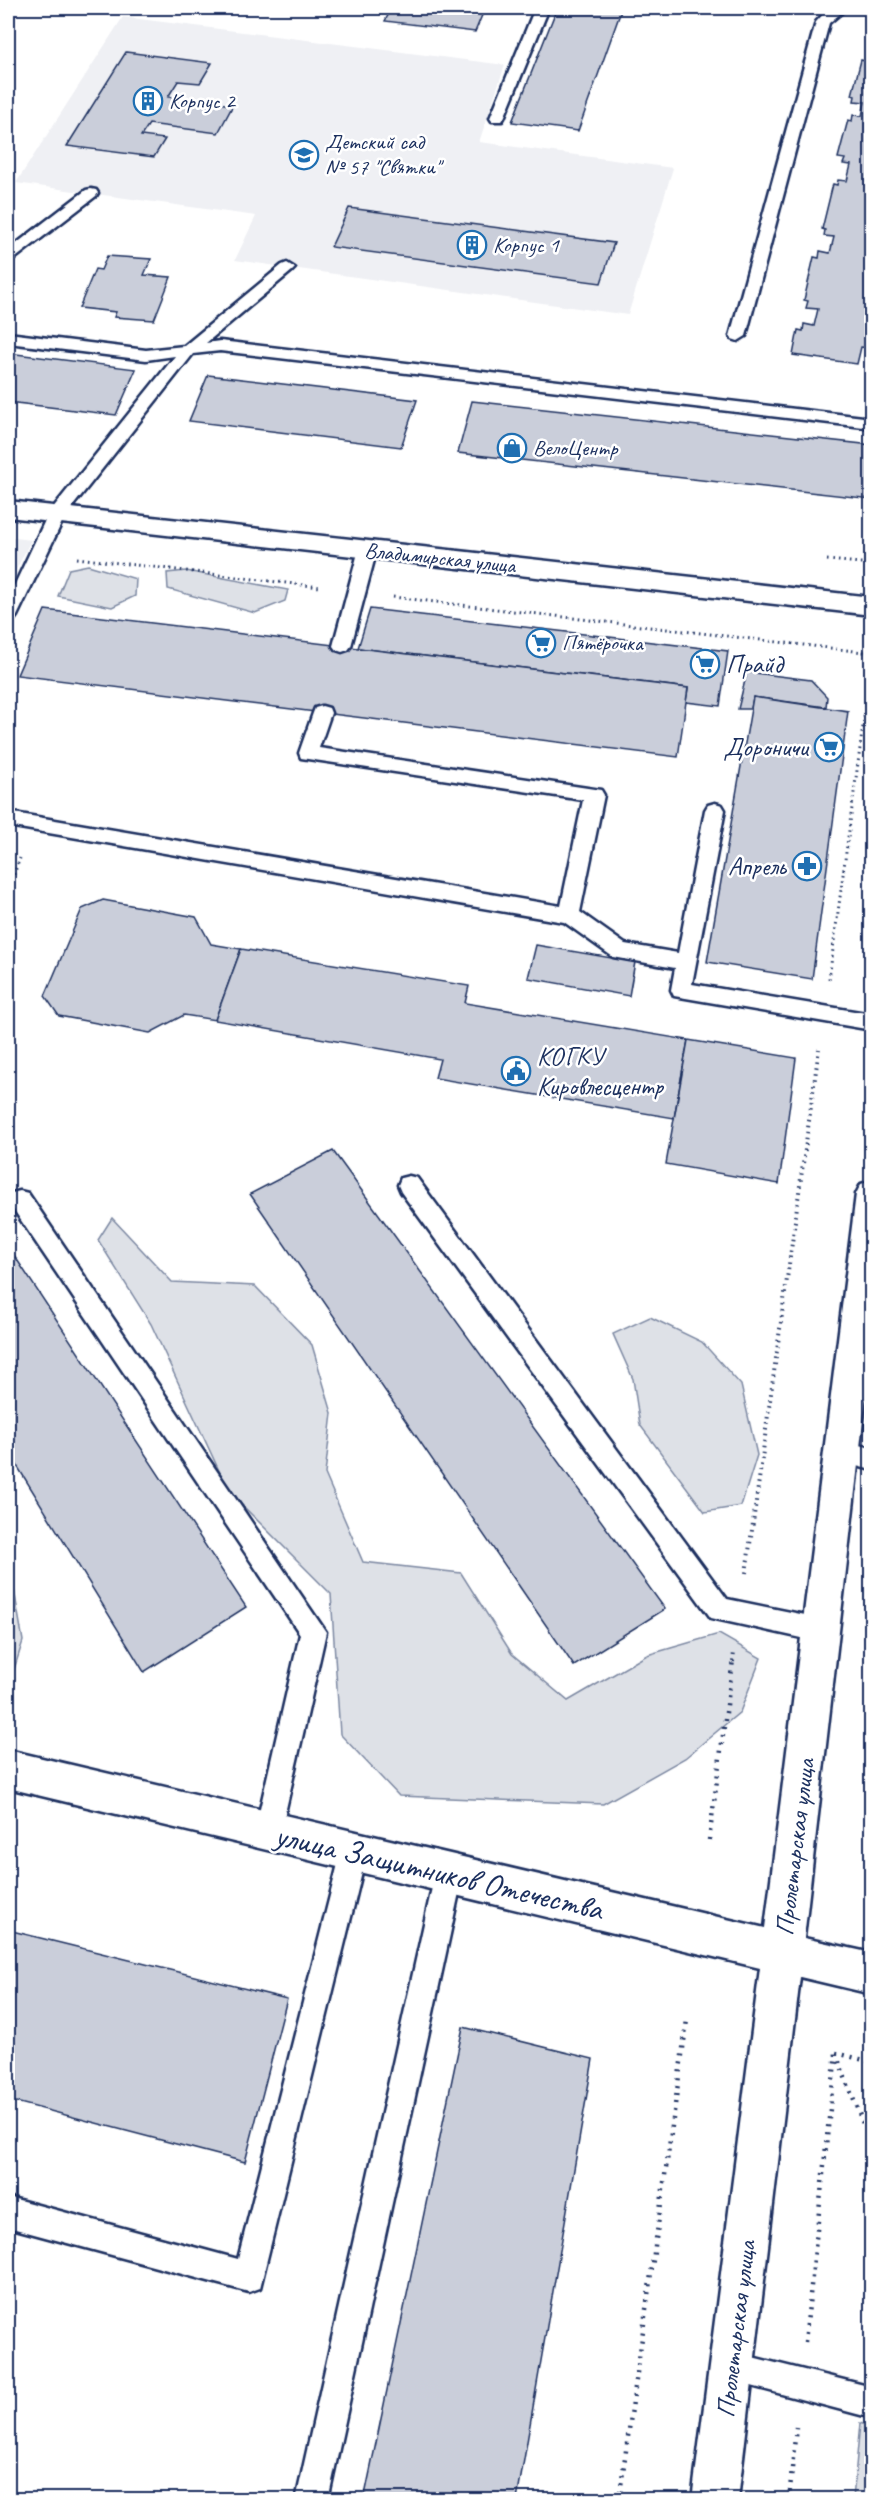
<svg xmlns="http://www.w3.org/2000/svg" width="879" height="2507" font-family="Caveat,sans-serif">
  <style>
    .built { fill: #eff0f4 }
    .green { fill: #dee1e7; stroke: #7c88a2; stroke-width: 1.5 }
    .building { fill: #caceda; stroke: #1b2f5e; stroke-width: 1.5 }
    .lines { fill: none; stroke-linecap: round; stroke-linejoin: round }
    .lane-casing { stroke: #1b2f5e; stroke-width: 5 }
    .street-casing { stroke: #1b2f5e; stroke-width: 5 }
    .secondary-casing { stroke: #1b2f5e; stroke-width: 5 }
    .path-far2 { stroke: #1b2f5e; stroke-width: 3; stroke-dasharray: 1.5 4; stroke-linecap: butt }
    .path-far1 { stroke: #1b2f5e; stroke-width: 4; stroke-dasharray: 1.5 4.5; stroke-linecap: butt }
    .path { stroke: #1b2f5e; stroke-width: 4.5; stroke-dasharray: 2 6; stroke-linecap: butt }
    .lane { fill: #fff; fill-rule: evenodd }
    .street { fill: #fff; fill-rule: evenodd }
    .secondary { fill: #fff; fill-rule: evenodd }
    .labels { text-anchor: middle; dominant-baseline: central; stroke-width: 5; stroke-linejoin: round; paint-order: stroke }
    .far-poi-label { font-size: 22px; fill: #1b2f5e; stroke: #fff; text-anchor: start }
    .far-street-label { font-size: 22px; fill: #1b2f5e; stroke: #fff }
    .poi-label { font-size: 26px; fill: #1b2f5e; stroke: #fff; text-anchor: start }
    .street-label { font-size: 26px; fill: #1b2f5e; stroke: #fff }
    .near-street-label { font-size: 32px; fill: #1b2f5e; stroke: #fff }
  </style>
  <rect width="100%" height="100%" fill="#fff"/>
  <filter id="ink" filterUnits="userSpaceOnUse"><feTurbulence type="fractalNoise" baseFrequency=".0167" numOctaves="2"/><feDisplacementMap in="SourceGraphic" scale="12" xChannelSelector="R" yChannelSelector="G"/><feConvolveMatrix kernelMatrix="1 2 1 2 8 2 1 2 1" color-interpolation-filters="sRGB"/></filter>
  <g filter="url(#ink)">
    <g class="built">
      <path d="M123,17L505,65L479,142L673,168L628,315L235,260L256,216L16,183Z"/>
      <path d="M8,537L31,540L8,586Z"/>
    </g>
    <g class="green">
      <path d="M88,565L136,579L135,596L112,607L58,596L69,569Z"/>
      <path d="M186,571L288,590L285,601L255,613L168,589L167,573Z"/>
      <path d="M112,1218L172,1282L255,1286L312,1345L332,1413L325,1474L363,1562L461,1573L512,1654L568,1701L647,1655L719,1634L761,1658L740,1712L685,1758L603,1804L399,1796L340,1734L331,1594L229,1492L151,1324L98,1240Z"/>
      <path d="M650,1317L702,1342L741,1385L757,1455L741,1506L705,1512L640,1425L633,1379L613,1334Z"/>
      <path d="M8,1555L23,1641L8,1688Z"/>
      <path d="M860,2423L871,2427V2499H853Z"/>
    </g>
    <g class="building">
      <path d="M392,8H485L475,32L385,21Z"/>
      <path d="M557,8H622L578,131L512,122Z"/>
      <path d="M126,52L212,63L200,83L178,81L168,97L233,105L218,133L149,124L141,136L165,139L154,157L67,146Z"/>
      <path d="M866,55L872,56V343L870,348L861,347L857,364L793,355L798,330L803,331L804,324L814,326L818,309L806,308L808,301L804,300L814,257L819,258L820,251L830,253L834,237L824,236L825,230L822,229L833,184L837,185L838,180L847,181L851,165L843,164L845,159L838,158L848,120L852,121L853,115L862,116L865,102L854,101L855,96L852,95L861,60L865,61Z"/>
      <path d="M349,208L614,243L601,283L331,247Z"/>
      <path d="M107,256L151,259L144,275L171,277L154,320L114,317L116,312L79,308L95,269L101,270Z"/>
      <path d="M8,353L136,369L116,415L8,402Z"/>
      <path d="M208,375L417,400L401,447L189,421Z"/>
      <path d="M472,401L872,445V499L458,453Z"/>
      <path d="M370,609L728,651L720,706L686,702L688,688L358,648Z"/>
      <path d="M45,610L688,688L678,757L17,675Z"/>
      <path d="M747,672L811,680L827,697L826,707L753,697L751,709H738Z"/>
      <path d="M753,697L848,711L812,979L707,962Z"/>
      <path d="M103,900L196,917L211,944L241,949L215,1020L184,1015L150,1033L59,1016L45,996L82,909Z"/>
      <path d="M536,945L635,962L629,996L528,978Z"/>
      <path d="M241,949L469,986L465,1003L688,1040L674,1118L435,1078L440,1059L215,1020Z"/>
      <path d="M688,1040L796,1058L779,1184L666,1164Z"/>
      <path d="M333,1151L665,1609L574,1666L250,1194Z"/>
      <path d="M8,1246L246,1607L144,1672L8,1451Z"/>
      <path d="M8,1930L287,1999L245,2162L8,2100Z"/>
      <path d="M463,2027L593,2059L517,2500H364Z"/>
    </g>
    <g class="lines">
      <g class="lane-casing">
        <g id="lane">
          <path d="M535,8H549L504,118L502,121H492L490,118Z"/>
          <path d="M829,8H847L829,23L746,336L738,341L732,339L730,336L816,22Z"/>
          <path d="M91,189L96,190L98,193L96,196L13,260L8,261V250L86,190Z"/>
          <path d="M287,263L295,268L292,271L206,343L220,341L872,418V428L220,351L193,354L65,516L17,616L14,620L8,622V599L48,514L175,356L146,360L8,343V333L146,350L184,346L282,265Z"/>
          <path d="M368,543L374,545L377,549L351,646L348,650L342,652L336,650L333,646L359,549L362,545Z"/>
          <path d="M322,706L329,708L331,713L319,748L601,790L604,795L580,912L625,944L678,953L705,810L708,805L715,803L722,805L725,810L692,984L872,1014V1030L674,996L671,990L675,968L613,957L564,922L8,826V812L561,906L583,800L301,758L299,753L313,713L315,708Z"/>
          <path d="M409,1176L417,1178L727,1599L820,1618L829,1621L833,1630L829,1639L820,1642L711,1618L401,1192L398,1185L401,1178Z"/>
          <path d="M20,1191L28,1193L326,1632L281,1831L277,1840L268,1844L259,1840L255,1831L300,1634L12,1207L9,1200L12,1193Z"/>
          <path d="M841,1441L872,1448V1470L833,1460L829,1452L833,1444Z"/>
          <path d="M354,1839L364,1842L367,1852L260,2288L249,2292L8,2227V2197L238,2259L341,1852L344,1842Z"/>
          <path d="M449,1860L459,1864L463,1874L328,2500H296L435,1874L439,1864Z"/>
          <path d="M732,2352L872,2387V2418L721,2378L717,2367L721,2356Z"/>
        </g>
      </g>
      <g class="street-casing">
        <path id="street" d="M872,1181V1342L804,1938L872,1953V1994L800,1977L738,2500H692L760,1968L8,1788V1750L765,1928L856,1194L861,1184Z"/>
      </g>
      <g class="secondary-casing">
        <path id="secondary" d="M8,501L872,597V615L8,517Z"/>
      </g>
      <g class="path-far2">
        <path d="M77,558L320,587"/>
        <path d="M827,560L872,564"/>
        <path d="M393,597L872,653"/>
        <path d="M8,890L20,858"/>
        <path d="M829,979L865,711L872,686"/>
      </g>
      <g class="path-far1">
        <path d="M746,1573L819,1049"/>
        <path d="M733,1662L734,1652"/>
      </g>
      <g class="path">
        <path d="M709,1840L733,1660"/>
        <path d="M868,1871L872,1839"/>
        <path d="M836,2053L872,2062"/>
        <path d="M836,2054L872,2147"/>
        <path d="M805,2342L836,2053"/>
        <path d="M619,2500L687,2020"/>
        <path d="M789,2500L796,2427"/>
      </g>
      <use href="#lane" class="lane"/>
      <use href="#street" class="street"/>
      <use href="#secondary" class="secondary"/>
    </g>
  </g>
  <defs>
    <g id="building-ring" transform="scale(1.5)"><circle r="9.5" fill="#fff" stroke="#1f6fb2" stroke-width="1.5"/><path d="M-4-6H4V6H1V3H-1V6H-4ZM-2.5-4.3h1.7v1.8h-1.7ZM.8-4.3h1.7v1.8H.8ZM-2.5-1h1.7V.8h-1.7ZM.8-1h1.7V.8H.8Z" fill="#1f6fb2"/></g>
    <g id="school-ring" transform="scale(1.5)"><circle r="9.5" fill="#fff" stroke="#1f6fb2" stroke-width="1.5"/><path d="M0-5L7-2L0 1L-7-2ZM-4 1L0 2.5L4 1V4Q0 6-4 4Z" fill="#1f6fb2"/></g>
    <g id="shop-ring" transform="scale(1.5)"><circle r="9.5" fill="#fff" stroke="#1f6fb2" stroke-width="1.5"/><path d="M-5-2.5h2.3a2.7 3.5 0 0 1 5.4 0H5L5.5 6h-11ZM-1.5-2.5h3a1.5 2.3 0 0 0-3 0Z" fill="#1f6fb2"/></g>
    <g id="supermarket-ring" transform="scale(1.5)"><circle r="9.5" fill="#fff" stroke="#1f6fb2" stroke-width="1.5"/><path d="M-6-5.5h2.5l.6 2H6L4.5 2H-2.5L-4.4-4H-6ZM-1.5 3.2a1.3 1.3 0 1 0 .1 0ZM3 3.2a1.3 1.3 0 1 0 .1 0Z" fill="#1f6fb2"/></g>
    <g id="pharmacy-ring" transform="scale(1.5)"><circle r="9.5" fill="#fff" stroke="#1f6fb2" stroke-width="1.5"/><path d="M-2-6h4v4h4v4h-4v4h-4v-4h-4v-4h4Z" fill="#1f6fb2"/></g>
    <g id="civic-ring" transform="scale(1.5)"><circle r="9.5" fill="#fff" stroke="#1f6fb2" stroke-width="1.5"/><path d="M-.6-6.5H3V-4.5H.6V-3L4-1V1h2V6H-6V1h2V-1L-.6-3ZM-1.2 2.5V6h2.4V2.5Z" fill="#1f6fb2"/></g>
  </defs>
  <g fill-rule="evenodd">
    <use href="#building-ring" x="148" y="101"/>
    <use href="#school-ring" x="304" y="155"/>
    <use href="#building-ring" x="472" y="245"/>
    <use href="#shop-ring" x="512" y="448"/>
    <use href="#supermarket-ring" x="541" y="643"/>
    <use href="#supermarket-ring" x="705" y="664"/>
    <use href="#supermarket-ring" x="829" y="747"/>
    <use href="#pharmacy-ring" x="807" y="866"/>
    <use href="#civic-ring" x="516" y="1071"/>
  </g>
  <g class="labels">
    <g class="far-poi-label">
      <text x="169" y="101">Корпус 2</text>
      <text x="325" y="142">Детский сад<tspan x="325" dy="25">№ 57 "Святки"</tspan></text>
      <text x="493" y="245">Корпус 1</text>
      <text x="533" y="448">ВелоЦентр</text>
      <text x="562" y="643">Пятёрочка</text>
    </g>
    <g class="far-street-label">
      <text transform="translate(440 558) rotate(6)">Владимирская улица</text>
    </g>
    <g class="poi-label">
      <text x="726" y="664">Прайд</text>
      <text x="808" y="747" text-anchor="end">Дороничи</text>
      <text x="786" y="866" text-anchor="end">Апрель</text>
      <text x="537" y="1056">КОГКУ<tspan x="537" dy="30">Кировлесцентр</tspan></text>
    </g>
    <g class="street-label">
      <text transform="translate(795 1847) rotate(-83)">Пролетарская улица</text>
      <text transform="translate(736 2329) rotate(-83)">Пролетарская улица</text>
    </g>
    <g class="near-street-label">
      <text transform="translate(439 1872) rotate(13)">улица Защитников Отечества</text>
    </g>
  </g>
  <rect width="879" height="2507" fill="none" stroke="#fff" stroke-width="30"/>
  <rect x="15" y="15" width="849" height="2477" fill="none" stroke="#1b2f5e" stroke-width="2" filter="url(#ink)"/>
</svg>
